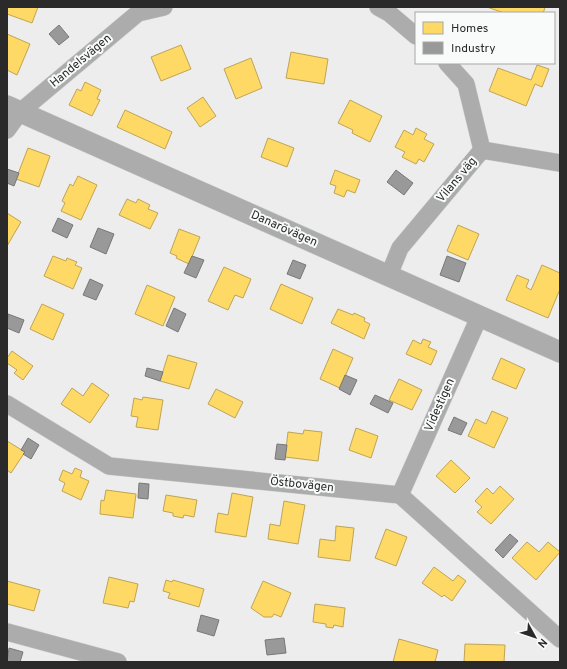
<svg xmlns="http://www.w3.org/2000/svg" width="567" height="669" font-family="Overpass,sans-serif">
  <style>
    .homes { fill: #ffd966; stroke: #bfa454 }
    .industry { fill: #999; stroke: #777877 }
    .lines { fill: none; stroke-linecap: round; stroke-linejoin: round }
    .minor-casing { stroke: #c9cac9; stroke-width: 18 }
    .tertiary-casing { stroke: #c9cac9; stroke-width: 22 }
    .minor { stroke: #abacab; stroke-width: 17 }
    .tertiary { stroke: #abacab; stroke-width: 21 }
    .labels { text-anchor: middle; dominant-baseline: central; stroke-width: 4; stroke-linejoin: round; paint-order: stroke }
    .street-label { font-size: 12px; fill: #292a29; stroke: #f8fbf9 }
  </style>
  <rect width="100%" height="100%" fill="#ecedec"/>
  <g class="homes">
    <path d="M7,7H38L32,23L7,14Z"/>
    <path d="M487,7H544L545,8L543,13H504Z"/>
    <path d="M7,34L30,44L17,75L7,70Z"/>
    <path d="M181,45L191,69L161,81L151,57Z"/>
    <path d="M291,52L328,59L324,84L286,78Z"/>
    <path d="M251,58L262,88L236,99L224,69Z"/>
    <path d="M537,65L549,69L542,87L535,84L526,106L489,91L498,68L531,80Z"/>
    <path d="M85,82L101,90L97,99L100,100L92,116L69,105L77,89L81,91Z"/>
    <path d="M203,97L216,116L200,127L187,108Z"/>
    <path d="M350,100L382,116L370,142L352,133L353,130L338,123Z"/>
    <path d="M125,110L172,132L165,149L117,127Z"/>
    <path d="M416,128L427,134L424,139L434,144L424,162L419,159L416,164L402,157L405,152L395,147L404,130L413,135Z"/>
    <path d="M268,138L294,148L287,167L261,157Z"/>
    <path d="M28,148L50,156L39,187L16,179Z"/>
    <path d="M335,170L360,180L355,193L347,190L344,197L334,193L336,186L330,184Z"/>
    <path d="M78,176L97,185L81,220L61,211L65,203L62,201L70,184L73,186Z"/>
    <path d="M127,199L136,203L138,199L150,205L148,209L158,213L150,229L119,215Z"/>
    <path d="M7,213L21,222L7,246Z"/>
    <path d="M458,225L479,234L468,260L447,251Z"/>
    <path d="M179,229L200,237L189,264L176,258L177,256L170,253Z"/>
    <path d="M53,256L66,261L67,258L77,262L75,265L82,268L73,289L44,276Z"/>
    <path d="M542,265L560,273V289L548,318L506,300L517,275L529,280L526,287L531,290Z"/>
    <path d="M224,267L251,279L243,298L235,295L228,310L208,301Z"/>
    <path d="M281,284L313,298L302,324L270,309Z"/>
    <path d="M147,285L175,297L163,326L135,314Z"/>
    <path d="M42,304L64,314L53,340L30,329Z"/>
    <path d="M338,309L353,315L354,313L365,318L364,321L370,324L364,339L331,323Z"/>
    <path d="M423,339L431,342L428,347L437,351L431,365L406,354L413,340L421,344Z"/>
    <path d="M333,349L353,358L340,388L320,379Z"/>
    <path d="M12,351L33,366L23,380L14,373L17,370L7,363V358Z"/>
    <path d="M168,355L197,363L189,389L160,381Z"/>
    <path d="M501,358L525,369L516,389L492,379Z"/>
    <path d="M399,379L422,390L412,410L389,400Z"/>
    <path d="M92,383L109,395L90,423L61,404L72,388L83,396Z"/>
    <path d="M216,389L243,402L235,418L208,404Z"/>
    <path d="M143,397L163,400L158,430L136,427L138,417L131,416L134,398L142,400Z"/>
    <path d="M492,411L508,418L494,448L468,436L476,419L486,424Z"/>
    <path d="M356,428L378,436L371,458L349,450Z"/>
    <path d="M304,430L322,432L318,461L285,457L288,432L303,434Z"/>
    <path d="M7,441L25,452L11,473L7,470Z"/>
    <path d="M451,460L470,478L455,493L436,476Z"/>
    <path d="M75,468L82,471L80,477L89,481L81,500L62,491L65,483L59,480L63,470L72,474Z"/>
    <path d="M500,486L514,499L491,524L477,512L482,507L475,501L487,488L493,494Z"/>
    <path d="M106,490L136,494L133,518L100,514L101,500L104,501Z"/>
    <path d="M232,493L253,497L246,537L215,532L218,513L228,515Z"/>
    <path d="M166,495L197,500L194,517L184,515L183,518L173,516V513L163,511Z"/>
    <path d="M284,501L305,505L298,544L268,539L270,524L280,526Z"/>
    <path d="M336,526L354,528L350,561L318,557L320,539L335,541Z"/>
    <path d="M386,529L407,537L396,566L375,558Z"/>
    <path d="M527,542L539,552L548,542L560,552L536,580L512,558Z"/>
    <path d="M434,567L453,581L458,575L466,581L452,601L444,595L442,597L422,583Z"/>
    <path d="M109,577L138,584L134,602L130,601L128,608L103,603Z"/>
    <path d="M166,580L172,582L173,580L204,589L199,607L168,598L170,593L163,591Z"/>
    <path d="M7,581L40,590L34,611L7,604Z"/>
    <path d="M263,581L291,593L281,617L274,614L272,617H264L251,608Z"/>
    <path d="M315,604L345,608L343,627L334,625L333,628L326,627V624L313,622Z"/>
    <path d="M399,639L438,650L435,662H393Z"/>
    <path d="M465,644L505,645L504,662H464Z"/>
  </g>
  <g class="industry">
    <path d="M59,25L69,37L59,45L49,34Z"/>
    <path d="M7,169L19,173L14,186L7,183Z"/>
    <path d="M396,170L413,183L404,195L387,182Z"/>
    <path d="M58,218L73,225L67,238L52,231Z"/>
    <path d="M98,228L114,234L106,254L90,247Z"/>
    <path d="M192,256L204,260L196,278L184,273Z"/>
    <path d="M447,256L466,263L459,282L440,275Z"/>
    <path d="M293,260L306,265L300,279L287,274Z"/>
    <path d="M90,279L103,285L96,300L83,295Z"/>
    <path d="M174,308L186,314L178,332L166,326Z"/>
    <path d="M8,314L24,320L19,333L7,328Z"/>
    <path d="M147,368L163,372L160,381L145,376Z"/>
    <path d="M345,375L357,380L350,395L339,389Z"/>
    <path d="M375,395L393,403L388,413L370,404Z"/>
    <path d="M454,417L467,423L461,435L448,430Z"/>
    <path d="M28,438L39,445L31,459L23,454L25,452L21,450Z"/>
    <path d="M277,444L287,445L285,460L275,459Z"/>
    <path d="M139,483L149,484L148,499L138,498Z"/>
    <path d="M510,534L518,541L503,558L495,550Z"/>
    <path d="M201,615L219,620L214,636L197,631Z"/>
    <path d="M284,638L286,653L267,655L265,640Z"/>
    <path d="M9,648L23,652L20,662H7Z"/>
  </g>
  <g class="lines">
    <g class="minor-casing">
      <g id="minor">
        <path d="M378,7L389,13L416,36"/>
        <path d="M447,63L466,84L482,150"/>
        <path d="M7,130L20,112L138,13L164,7"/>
        <path d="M389,275L400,248L482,150L560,163"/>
        <path d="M7,404L109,466L400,495L560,639"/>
        <path d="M400,495L480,315"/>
        <path d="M7,632L118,662"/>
      </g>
    </g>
    <g class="tertiary-casing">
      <path id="tertiary" d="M7,106L560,352"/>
    </g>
    <use href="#minor" class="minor"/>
    <use href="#tertiary" class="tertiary"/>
  </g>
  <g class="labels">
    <g class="street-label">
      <text transform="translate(81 61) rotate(-40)">Handelsvägen</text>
      <text transform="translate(457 180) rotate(-50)">Vilans väg</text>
      <text transform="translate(284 229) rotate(24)">Danarövägen</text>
      <text transform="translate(440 405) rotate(-66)">Videstigen</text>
      <text transform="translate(302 485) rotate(6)">Östbovägen</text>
    </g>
  </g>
  <rect width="567" height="669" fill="none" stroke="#292a29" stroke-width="16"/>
  <rect x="415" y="12" width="140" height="52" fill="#f8fbf9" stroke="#a5a7a6"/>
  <rect x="423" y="22" width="20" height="12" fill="#ffd966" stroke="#a5a7a6"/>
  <text x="451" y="32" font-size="12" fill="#292a29">Homes</text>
  <rect x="423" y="42" width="20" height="12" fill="#999999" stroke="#a5a7a6"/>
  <text x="451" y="52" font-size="12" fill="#292a29">Industry</text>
  <g transform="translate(535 637) rotate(130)" stroke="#f8fbf9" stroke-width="3" paint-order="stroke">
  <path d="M0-3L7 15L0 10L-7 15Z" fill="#292a29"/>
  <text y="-6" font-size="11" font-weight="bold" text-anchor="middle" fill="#292a29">N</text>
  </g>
</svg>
